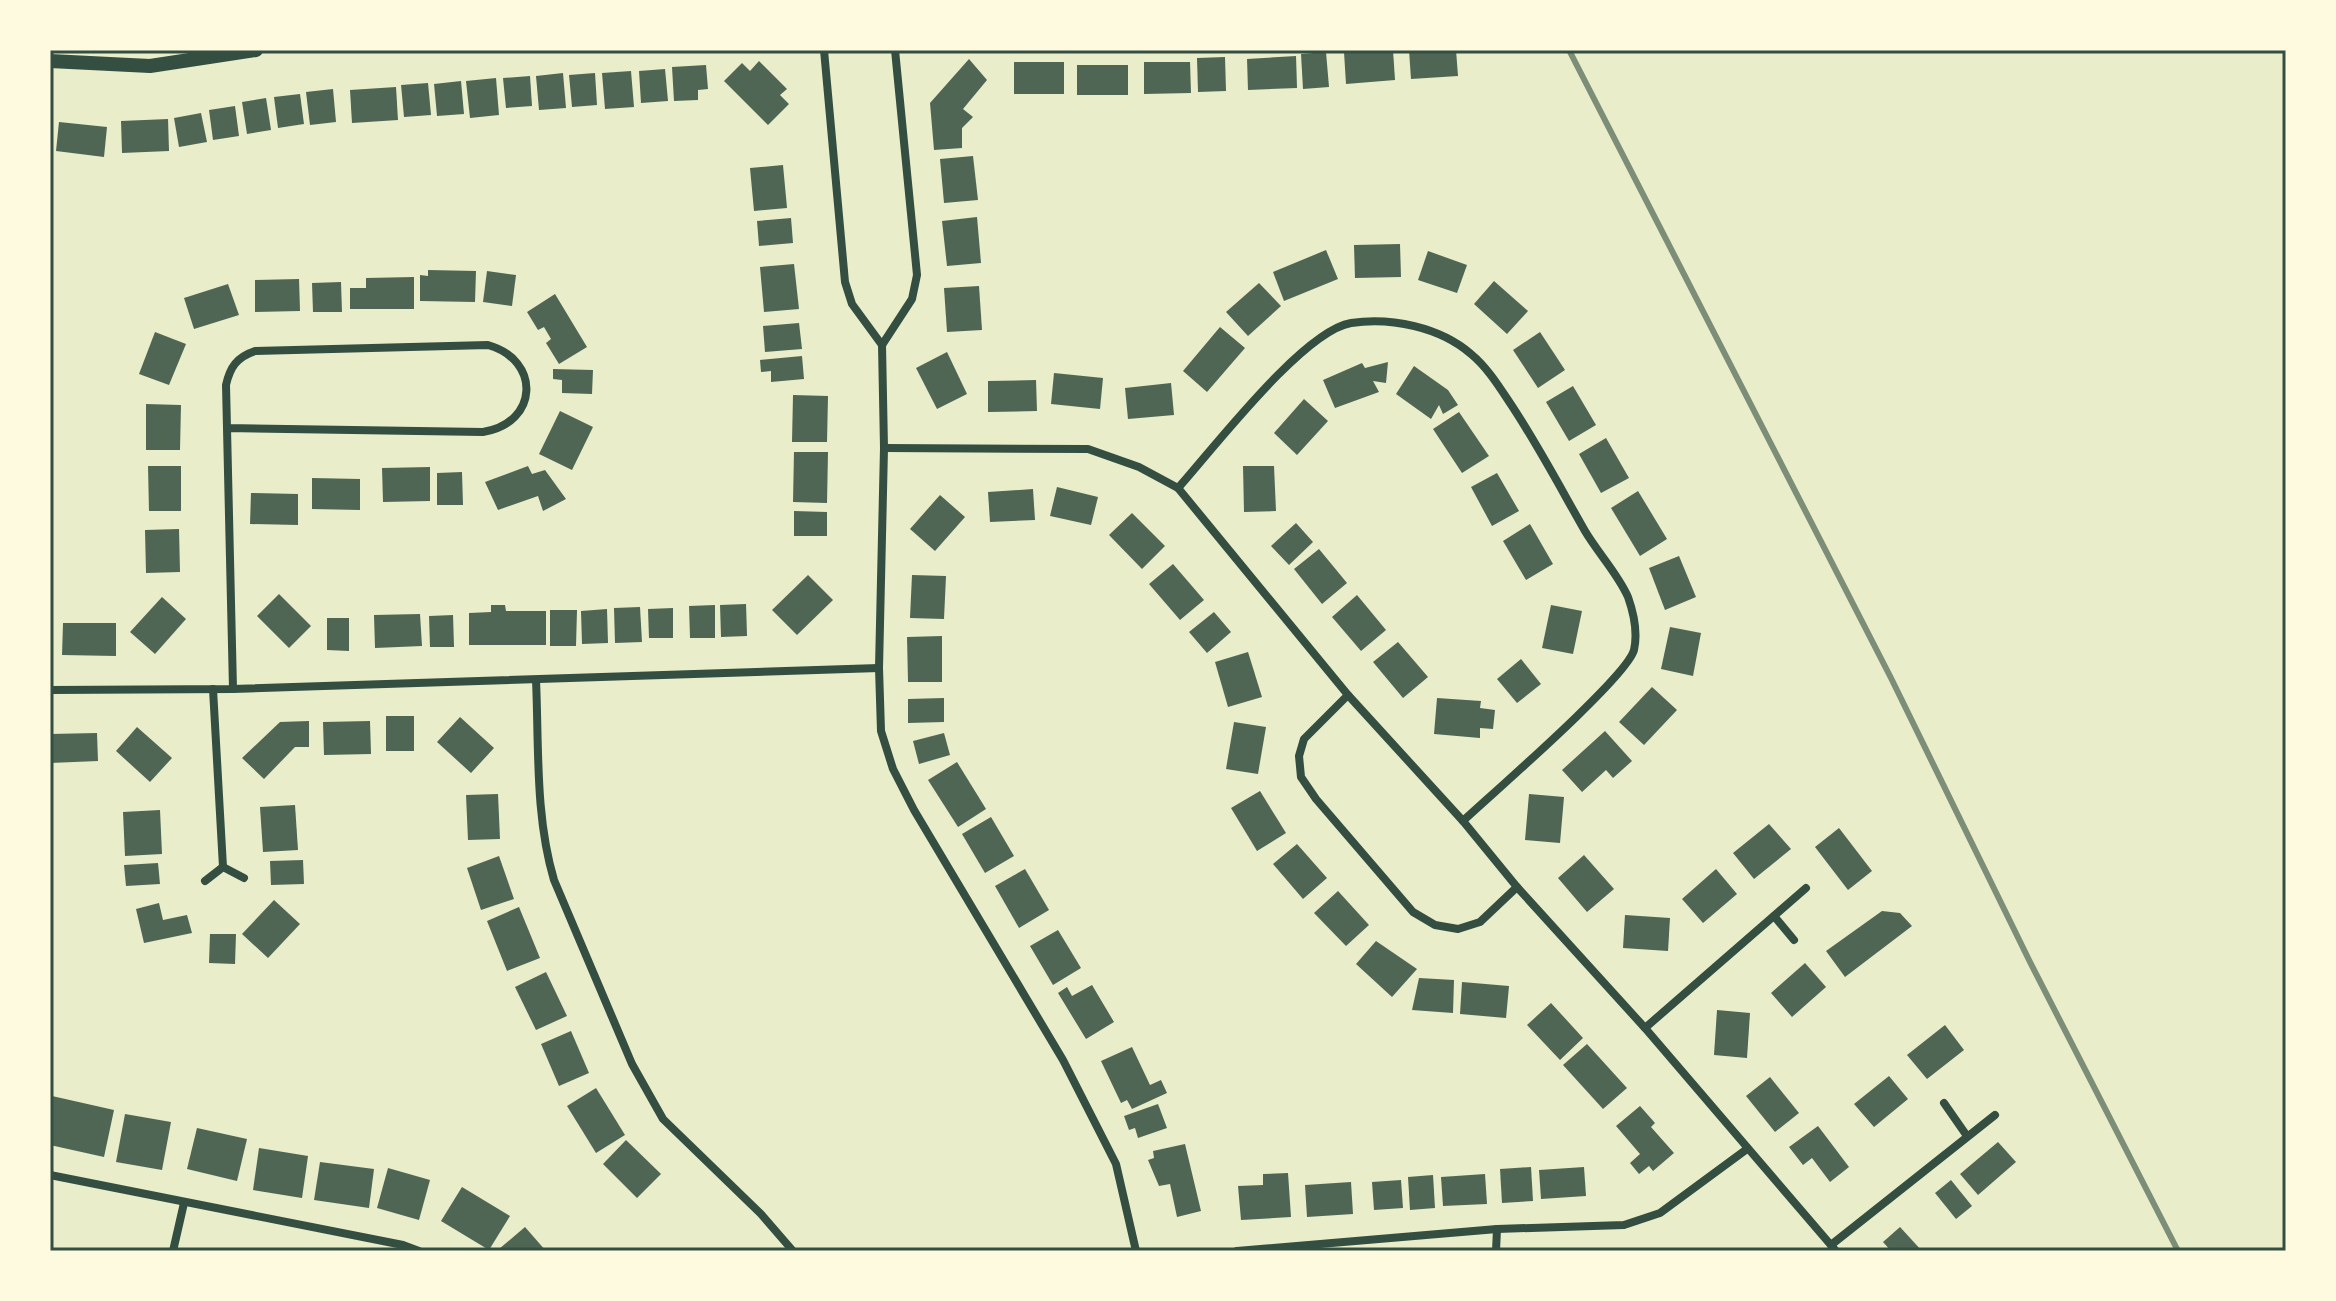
<svg xmlns="http://www.w3.org/2000/svg" width="2336" height="1301" font-family="Lora,serif">
  <style>
    .building { fill: #4f6655 }
    .lines { fill: none; stroke-linecap: round; stroke-linejoin: round }
    .minor { stroke: #344e41; stroke-width: 8 }
    .tertiary { stroke: #344e41; stroke-width: 14 }
    .rail { stroke: #7c8e77; stroke-width: 6 }
    .neatline { fill: none; stroke: #344e41; stroke-width: 3 }
  </style>
  <rect width="100%" height="100%" fill="#e9edc9"/>
  <g class="building">
    <path d="M1393,50L1395,80L1346,84L1344,52Z"/>
    <path d="M1409,50H1456L1458,76L1411,79Z"/>
    <path d="M1326,52L1329,87L1303,89L1301,54Z"/>
    <path d="M1296,56L1297,88L1248,90L1247,59Z"/>
    <path d="M1225,57L1226,91L1198,92L1197,58Z"/>
    <path d="M969,59L987,80L963,109L973,117L962,128V148L934,150L930,103Z"/>
    <path d="M759,61L787,89L780,95L789,104L768,125L724,81L742,63L750,71Z"/>
    <rect x="1014" y="62" width="50" height="32"/>
    <path d="M1144,62H1190L1191,93L1144,94Z"/>
    <path d="M706,65L708,89L698,90V100L674,101L672,67Z"/>
    <rect x="1077" y="65" width="51" height="30"/>
    <path d="M665,69L668,101L641,103L639,71Z"/>
    <path d="M631,71L634,107L605,109L602,73Z"/>
    <path d="M563,73L566,108L539,110L536,76Z"/>
    <path d="M595,73L597,105L572,107L569,75Z"/>
    <path d="M530,76L532,106L506,108L503,78Z"/>
    <path d="M496,78L499,115L470,118L466,81Z"/>
    <path d="M461,81L464,114L437,116L434,84Z"/>
    <path d="M428,83L431,115L404,117L401,85Z"/>
    <path d="M396,87L398,120L352,123L350,90Z"/>
    <path d="M333,89L336,122L310,125L306,92Z"/>
    <path d="M300,94L304,124L278,128L274,97Z"/>
    <path d="M266,98L271,130L247,134L242,102Z"/>
    <path d="M235,106L239,136L213,140L209,110Z"/>
    <path d="M201,113L207,142L179,147L174,118Z"/>
    <path d="M168,119L169,151L122,153L121,121Z"/>
    <path d="M59,122L107,127L104,157L56,151Z"/>
    <path d="M973,156L978,200L944,203L940,159Z"/>
    <path d="M783,165L787,208L754,211L750,168Z"/>
    <path d="M977,217L981,263L947,266L942,221Z"/>
    <path d="M791,218L793,243L759,246L757,221Z"/>
    <path d="M1400,244L1401,277L1355,278L1354,245Z"/>
    <path d="M1326,250L1338,279L1284,301L1273,272Z"/>
    <path d="M1428,251L1467,265L1457,293L1418,280Z"/>
    <path d="M794,264L799,309L764,312L760,267Z"/>
    <path d="M428,270L476,271L475,302L420,301V275L428,276Z"/>
    <path d="M487,271L516,275L512,306L483,302Z"/>
    <path d="M414,277V309H350V288H366V278Z"/>
    <path d="M299,279L300,311L255,312V280Z"/>
    <path d="M1494,281L1528,311L1507,334L1474,304Z"/>
    <path d="M341,282L342,312H313L312,283Z"/>
    <path d="M1259,283L1281,306L1248,336L1226,312Z"/>
    <path d="M228,284L239,315L194,329L184,298Z"/>
    <path d="M979,286L982,330L947,332L944,288Z"/>
    <path d="M555,294L587,347L559,364L546,343L551,339L544,327L538,330L527,312Z"/>
    <path d="M799,323L802,349L765,352L763,326Z"/>
    <path d="M1220,327L1245,348L1207,392L1183,371Z"/>
    <path d="M155,332L186,344L169,385L139,374Z"/>
    <path d="M1540,332L1565,370L1538,388L1513,350Z"/>
    <path d="M947,352L967,394L937,409L916,368Z"/>
    <path d="M802,356L804,379L771,382V371L761,372L760,360Z"/>
    <path d="M1388,362L1386,383L1373,381L1379,392L1335,408L1323,380L1362,363L1365,368Z"/>
    <path d="M1414,366L1448,390L1458,405L1443,414L1439,405L1431,419L1396,394Z"/>
    <path d="M553,369L593,370L592,394L562,393V380L553,379Z"/>
    <path d="M1054,373L1103,378L1100,409L1051,404Z"/>
    <path d="M1036,380L1037,411L988,412V381Z"/>
    <path d="M1171,383L1174,415L1128,419L1125,388Z"/>
    <path d="M1573,386L1596,425L1569,441L1546,402Z"/>
    <path d="M793,395L828,396L827,442H792Z"/>
    <path d="M1304,399L1328,421L1297,455L1274,433Z"/>
    <path d="M146,404L181,405L180,450H146Z"/>
    <path d="M560,411L593,427L572,470L539,454Z"/>
    <path d="M1459,412L1489,456L1462,473L1433,429Z"/>
    <path d="M1606,438L1629,478L1601,493L1579,454Z"/>
    <path d="M794,452H828L827,503L793,502Z"/>
    <path d="M148,466H181V511H149Z"/>
    <path d="M528,466L532,474L545,470L566,499L543,511L538,496L498,510L485,482Z"/>
    <path d="M1243,466H1274L1276,511L1244,512Z"/>
    <path d="M430,467V501L383,502L382,468Z"/>
    <path d="M462,472L463,505H437V473Z"/>
    <path d="M1497,473L1519,511L1492,526L1471,487Z"/>
    <path d="M312,478L360,479V510L312,509Z"/>
    <path d="M1057,487L1098,497L1091,525L1050,516Z"/>
    <path d="M1033,489L1035,520L990,522L988,492Z"/>
    <path d="M1638,491L1667,539L1640,556L1611,508Z"/>
    <path d="M251,493L298,494V525L250,524Z"/>
    <path d="M940,495L965,517L935,551L910,529Z"/>
    <path d="M794,511L827,512V536H794Z"/>
    <path d="M1132,513L1165,546L1142,569L1109,535Z"/>
    <path d="M1296,523L1313,542L1289,565L1271,546Z"/>
    <path d="M1530,524L1553,564L1526,580L1503,541Z"/>
    <path d="M179,529L180,572L146,573L145,530Z"/>
    <path d="M1319,549L1347,583L1322,604L1294,569Z"/>
    <path d="M1679,556L1696,597L1665,610L1649,568Z"/>
    <path d="M1173,564L1204,600L1180,620L1149,584Z"/>
    <path d="M808,575L833,600L797,635L772,610Z"/>
    <path d="M912,575L946,576L944,619L910,618Z"/>
    <path d="M279,594L311,626L289,648L257,616Z"/>
    <path d="M1357,595L1386,630L1361,651L1332,617Z"/>
    <path d="M162,597L186,619L155,654L130,632Z"/>
    <path d="M746,604L747,636L721,637L720,605Z"/>
    <path d="M491,605H505L506,611H546V645H469V613L491,612Z"/>
    <path d="M715,605V638H690L689,606Z"/>
    <path d="M1551,605L1582,611L1573,654L1542,648Z"/>
    <path d="M640,607L642,642L615,643L614,608Z"/>
    <path d="M673,608V638H649L648,609Z"/>
    <path d="M607,609L608,643L582,644L581,611Z"/>
    <path d="M550,610H577L576,646H550Z"/>
    <path d="M1214,612L1231,632L1207,653L1189,632Z"/>
    <path d="M420,614L422,646L375,648L374,615Z"/>
    <path d="M453,615L454,647H430L429,616Z"/>
    <path d="M327,618H349V651L327,650Z"/>
    <path d="M63,623H116V656L62,655Z"/>
    <path d="M1670,627L1701,633L1693,676L1661,669Z"/>
    <path d="M942,636V682H908L907,637Z"/>
    <path d="M1398,642L1428,677L1403,698L1373,662Z"/>
    <path d="M1248,652L1262,697L1228,707L1215,662Z"/>
    <path d="M1521,659L1541,684L1517,703L1497,679Z"/>
    <path d="M1652,687L1677,710L1644,745L1619,722Z"/>
    <path d="M944,698V722L908,723V699Z"/>
    <path d="M1437,698L1481,701L1480,708L1495,710L1493,729L1480,728V738L1434,734Z"/>
    <rect x="386" y="716" width="28" height="35"/>
    <path d="M460,717L494,748L471,773L437,742Z"/>
    <path d="M309,721V747H295L264,779L242,758L280,722Z"/>
    <path d="M370,721L371,754L324,755L323,722Z"/>
    <path d="M1234,722L1266,727L1258,774L1226,769Z"/>
    <path d="M137,727L172,758L150,782L116,751Z"/>
    <path d="M1605,731L1632,761L1613,778L1606,770L1582,792L1562,770Z"/>
    <path d="M97,733L98,761L50,763V734Z"/>
    <path d="M944,733L950,755L919,764L913,741Z"/>
    <path d="M957,762L986,809L958,827L928,780Z"/>
    <path d="M1260,791L1286,833L1257,851L1231,808Z"/>
    <path d="M498,794L500,839L468,840L466,795Z"/>
    <path d="M1529,794L1564,797L1560,843L1525,840Z"/>
    <path d="M295,805L298,850L263,852L260,807Z"/>
    <path d="M160,810L162,854L125,856L123,812Z"/>
    <path d="M991,817L1014,856L985,873L962,834Z"/>
    <path d="M1769,824L1791,849L1754,879L1733,853Z"/>
    <path d="M1839,828L1872,871L1848,890L1815,847Z"/>
    <path d="M1297,844L1327,878L1303,899L1273,864Z"/>
    <path d="M1584,855L1614,889L1587,912L1558,878Z"/>
    <path d="M499,856L514,899L481,910L467,868Z"/>
    <path d="M303,860L304,884L271,885L270,861Z"/>
    <path d="M158,863L160,884L126,886L124,865Z"/>
    <path d="M1025,869L1049,910L1019,928L995,886Z"/>
    <path d="M1716,869L1737,894L1703,923L1682,899Z"/>
    <path d="M1338,891L1369,925L1346,946L1314,913Z"/>
    <path d="M274,900L300,924L268,958L242,934Z"/>
    <path d="M159,903L163,920L187,915L192,933L144,943L136,909Z"/>
    <path d="M519,907L540,958L507,971L487,921Z"/>
    <path d="M1882,911L1900,913L1912,926L1845,977L1826,951Z"/>
    <path d="M1625,915L1670,918L1668,951L1623,948Z"/>
    <path d="M1058,930L1081,968L1053,985L1030,946Z"/>
    <path d="M210,934H236L235,964L209,963Z"/>
    <path d="M1376,941L1417,969L1392,997L1356,964Z"/>
    <path d="M1805,963L1826,987L1792,1017L1771,993Z"/>
    <path d="M546,972L567,1016L536,1030L515,987Z"/>
    <path d="M1419,978L1454,980L1453,1013L1412,1010Z"/>
    <path d="M1462,982L1509,986L1506,1018L1460,1014Z"/>
    <path d="M1092,985L1114,1022L1086,1039L1058,993L1067,987L1072,996Z"/>
    <path d="M1551,1003L1583,1038L1560,1060L1527,1025Z"/>
    <path d="M1717,1010L1750,1013L1747,1058L1714,1055Z"/>
    <path d="M1945,1025L1964,1050L1927,1079L1907,1055Z"/>
    <path d="M571,1031L589,1073L559,1086L541,1044Z"/>
    <path d="M1587,1044L1627,1088L1603,1109L1563,1065Z"/>
    <path d="M1132,1047L1150,1085L1161,1080L1167,1093L1132,1109L1127,1100L1121,1103L1101,1061Z"/>
    <path d="M1889,1076L1908,1099L1874,1127L1854,1104Z"/>
    <path d="M1770,1077L1799,1113L1775,1132L1746,1096Z"/>
    <path d="M596,1088L625,1135L596,1153L567,1106Z"/>
    <path d="M52,1096L114,1110L104,1157L50,1145Z"/>
    <path d="M1158,1104L1167,1128L1138,1138L1135,1128L1129,1130L1124,1116Z"/>
    <path d="M1640,1106L1655,1123L1651,1127L1674,1153L1653,1171L1649,1166L1639,1174L1630,1163L1640,1154L1616,1126Z"/>
    <path d="M125,1114L171,1122L162,1170L116,1162Z"/>
    <path d="M1818,1126L1849,1167L1830,1182L1812,1158L1803,1165L1789,1147Z"/>
    <path d="M197,1128L247,1139L237,1181L187,1169Z"/>
    <path d="M626,1140L661,1174L637,1198L603,1164Z"/>
    <path d="M1998,1142L2016,1162L1978,1195L1960,1174Z"/>
    <path d="M1185,1144L1201,1211L1177,1217L1170,1184L1159,1186L1148,1160L1154,1158L1153,1151Z"/>
    <path d="M259,1148L308,1156L302,1198L253,1190Z"/>
    <path d="M320,1162L374,1169L369,1208L314,1200Z"/>
    <path d="M1531,1167L1533,1201L1502,1203L1500,1169Z"/>
    <path d="M1584,1167L1586,1196L1541,1199L1539,1170Z"/>
    <path d="M388,1168L430,1180L419,1220L377,1208Z"/>
    <path d="M1288,1173L1291,1217L1241,1220L1238,1186L1263,1185V1174Z"/>
    <path d="M1485,1174L1487,1204L1443,1206L1441,1177Z"/>
    <path d="M1433,1175L1435,1208L1410,1210L1408,1177Z"/>
    <path d="M1401,1180L1403,1208L1374,1210L1372,1182Z"/>
    <path d="M1951,1180L1972,1206L1956,1219L1935,1193Z"/>
    <path d="M1351,1182L1353,1214L1307,1217L1305,1185Z"/>
    <path d="M462,1187L510,1216L489,1250L441,1221Z"/>
    <path d="M525,1227L546,1251H501L499,1249Z"/>
    <path d="M1900,1227L1922,1251H1891L1883,1242Z"/>
  </g>
  <g class="lines">
    <g class="minor">
      <path d="M824,50L845,282L852,304L882,345"/>
      <path d="M895,50L917,275L912,299L882,345L884,448L879,668L881,731L893,769L914,810L1063,1060L1116,1164L1136,1251"/>
      <path d="M227,428L483,432C539,423 541,360 488,345L255,351C237,357 230,367 226,385L233,689"/>
      <path d="M884,448L1088,449L1139,467L1178,488L1348,695L1463,821L1517,887L1645,1028L1836,1251"/>
      <path d="M1178,488C1213,449 1303,331 1351,323C1391,317 1440,327 1471,354C1488,368 1500,388 1512,406C1539,447 1561,489 1585,531C1598,553 1618,574 1628,597C1634,614 1638,632 1634,650C1627,677 1492,794 1463,821"/>
      <path d="M536,680C539,747 535,816 554,880L632,1064L663,1119L761,1214L793,1251"/>
      <path d="M213,689L223,867"/>
      <path d="M50,690L233,689L879,668"/>
      <path d="M1348,695L1304,739L1299,756L1301,777L1316,799L1413,912L1435,925L1458,929L1480,922L1517,887"/>
      <path d="M205,881L223,867L244,878"/>
      <path d="M1774,916L1794,940"/>
      <path d="M1645,1028L1806,888"/>
      <path d="M1944,1103L1967,1136"/>
      <path d="M50,1175L403,1245L419,1251"/>
      <path d="M1831,1245L1995,1115"/>
      <path d="M173,1251L184,1203"/>
      <path d="M1237,1251L1497,1229L1624,1225L1660,1213L1747,1149"/>
      <path d="M1496,1251L1497,1229"/>
    </g>
    <path class="tertiary" d="M50,61L150,66L256,50"/>
    <path class="rail" d="M1569,50L1891,678L2030,962L2178,1251"/>
  </g>
  <rect width="2336" height="1301" fill="none" stroke="#fefae0" stroke-width="104"/>
  <rect x="52" y="52" width="2232" height="1197" class="neatline"/>
</svg>
